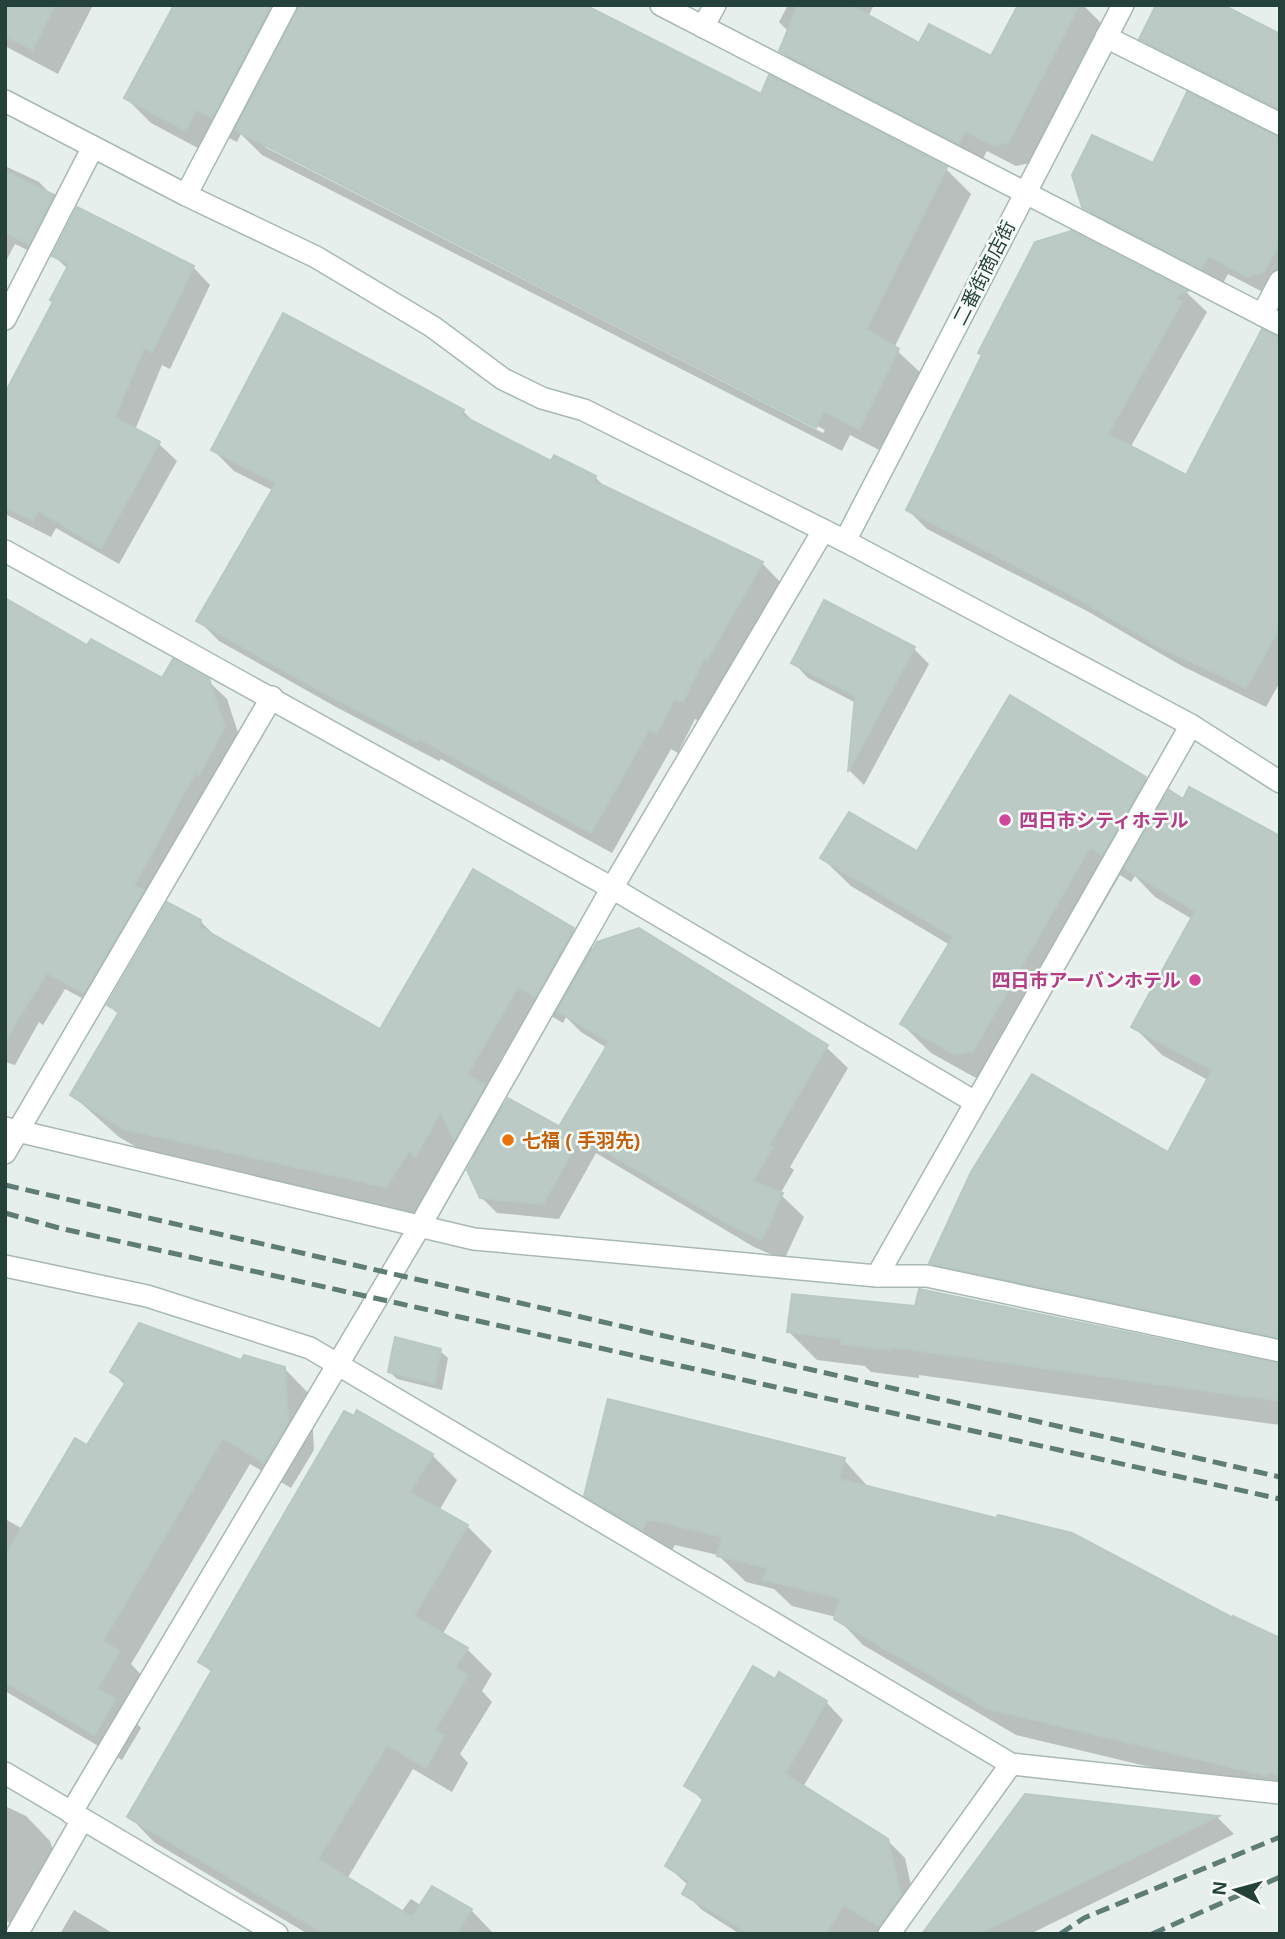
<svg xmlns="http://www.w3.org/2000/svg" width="1285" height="1939" font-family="Arial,'Noto Sans JP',sans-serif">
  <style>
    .shadow { fill: #0003; fill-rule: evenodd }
    .building { fill: #bbcac4; stroke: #b8c9c2; stroke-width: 2 }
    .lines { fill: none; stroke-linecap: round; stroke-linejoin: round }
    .minor-casing { stroke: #a8b8b2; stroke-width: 24 }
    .tertiary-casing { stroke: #a8b8b2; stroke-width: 24 }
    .minor { stroke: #fff; stroke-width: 21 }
    .tertiary { stroke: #fff; stroke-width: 21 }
    .rail { stroke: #5f7d75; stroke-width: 5; stroke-dasharray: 14 7; stroke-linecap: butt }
    .hotel-dot { fill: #d1479c; stroke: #f7fbf9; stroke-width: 2.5 }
    .food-dot { fill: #e8710a; stroke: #f7fbf9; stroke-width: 2.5 }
    .labels { text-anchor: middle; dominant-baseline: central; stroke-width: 5; stroke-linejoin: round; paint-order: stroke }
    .street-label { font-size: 19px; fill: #24423a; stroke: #f7fbf9 }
    .hotel-label { font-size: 19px; font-weight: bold; fill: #b23c85; stroke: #f7fbf9; text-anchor: start }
    .food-label { font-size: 19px; font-weight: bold; fill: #c56008; stroke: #f7fbf9; text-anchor: start }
  </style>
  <rect width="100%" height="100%" fill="#e6efeb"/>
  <g class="shadow">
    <path d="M5,5H93L58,74L5,46Z"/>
    <path d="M175,5H581L761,96L946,169L971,194L894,348L923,375L885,453L850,435L842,451L262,155L241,134L237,142L221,134L211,155L151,123L126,98ZM265,144L825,430L823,433L265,147Z"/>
    <path d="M788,5H874L868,17L920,45L992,59L1020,5H1083L1101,23L1030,163L1016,166L987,151L980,164L802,72L781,51L789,32L779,22Z"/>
    <path d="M1158,5H1225L1280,34V118L1161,58L1141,39Z"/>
    <path d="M1280,137V301L1228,274L1221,287L1104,227L1084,206L1154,165Z"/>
    <path d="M5,166L39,182L68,212L44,258L15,244L5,263Z"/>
    <path d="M1071,233L1187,293L1207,312L1130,448L1186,477L1280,339V682L1266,707L1182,666L1087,611L927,529L908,510Z"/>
    <path d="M54,256L193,267L210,285L170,369L162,365L135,430L159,444L177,461L119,564L56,528L51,537L5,514V403L68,269Z"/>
    <path d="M463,411L476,424L551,464L595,477L608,490L762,563L782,584L704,722L695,719L678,753L671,749L612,853L441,759L439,761L336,707L219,641L198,620L274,491L234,471L213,450Z"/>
    <path d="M5,600L88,648L163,681H208L227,699L242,745L153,902L160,909L102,1009L65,989L43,1025L39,1022L15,1065L5,1062Z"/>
    <path d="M914,649L929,664L864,785L850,771L856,703L808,678L793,662Z"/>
    <path d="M1145,778L1166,799L1183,801L1280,838V1359L959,1291L931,1263L1169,1154L1208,1080L1162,1055L1134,1027L1192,919L1155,897L1135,876L1131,882L1120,875L1002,1079L985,1083L931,1053L902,1024L950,945L851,886L822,858L918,854Z"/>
    <path d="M200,921L218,939L380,1032L573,930L594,950L826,1047L848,1068L790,1167L794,1170L780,1194L804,1217L784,1260L754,1247L596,1153L559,1219L497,1213L481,1197L475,1159L463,1147L437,1177L414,1214L152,1156L119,1137L72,1095L119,1015L109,1005ZM546,1013L563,1023L566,1017L581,1032L607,1048L562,1124L572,1134L505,1107L496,1099Z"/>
    <path d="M789,1332L1280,1365V1425L919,1375V1378L871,1372L865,1366L817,1360Z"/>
    <path d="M440,1351L448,1358L442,1390L397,1379L390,1372Z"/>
    <path d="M242,1362L284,1368L311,1396L314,1450L291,1488L250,1464L131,1664L145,1679L126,1712L141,1728L122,1760L5,1691V1519L23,1529L88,1447L126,1386L112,1372Z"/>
    <path d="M432,1455L457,1480L439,1511L467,1526L492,1551L442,1635L467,1649L492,1674L482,1691L492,1702L460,1754L468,1763L452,1792L413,1769L347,1879L401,1912L411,1899L422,1906L471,1910L494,1934H308L154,1842L129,1816L212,1673L201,1661Z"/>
    <path d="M844,1460L870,1489L1280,1640V1798L1016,1735L863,1645L836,1617L792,1606L774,1589L746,1582L718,1555L675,1545L669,1555L613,1522L586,1495Z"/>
    <path d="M775,1682L826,1702L843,1720L803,1787L887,1840L905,1858L917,1913L903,1934H740L702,1910L685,1893L689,1886L667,1866L704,1802L687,1785Z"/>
    <path d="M1026,1796L1218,1818L1234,1834L1030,1934H924Z"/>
    <path d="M5,1806L26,1816L50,1841L55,1856L16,1927L5,1920Z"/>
    <path d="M74,1910L114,1934H60Z"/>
  </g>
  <g class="building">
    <path d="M5,5H55L33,50L5,36Z"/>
    <path d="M174,5H271L212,118L196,110L186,131L124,98Z"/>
    <path d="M299,5H585L761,94L769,75L947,167L866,329L899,349L859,430L824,411L816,428L235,130Z"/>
    <path d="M798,5H850L919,43L929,24L991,56L1018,5H1079L1009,142L994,146L965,131L959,144L779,51Z"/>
    <path d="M1156,5H1223L1280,34V109L1139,39Z"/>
    <path d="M1187,92L1280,137V243L1264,272L1248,277L1208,256L1201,269L1082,207L1072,175L1092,135L1153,163Z"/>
    <path d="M5,171L54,195L29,244L5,233Z"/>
    <path d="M77,207L194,266L152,353L144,348L115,417L160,442L101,548L38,511L33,521L5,507V393L53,302L50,300L69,264L52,256Z"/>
    <path d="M1071,231L1188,291L1174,298L1182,302L1108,434L1186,475L1262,329L1280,337V627L1246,688L1160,647L1066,592L906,510L982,355L978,353L1035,242Z"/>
    <path d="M283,313L464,410L461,415L551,461L554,455L596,476L594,481L763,562L707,660L704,659L683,702L674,700L657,733L649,730L591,833L420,739L418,742L313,687L196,621L276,483L211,450Z"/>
    <path d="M5,598L87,645L91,639L162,678L173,659L209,679L225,727L199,775L195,773L134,886L144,890L84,993L47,973L5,1040Z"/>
    <path d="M824,600L915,647L848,772L855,696L791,663Z"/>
    <path d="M1010,695L1146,777L1102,855L1090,847L973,1051L955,1055L900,1024L953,937L820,858L849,812L917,851Z"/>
    <path d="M1189,787L1280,836V1338L929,1263L971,1172L1032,1074L1168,1152L1212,1070L1131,1027L1195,911L1124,868L1169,790L1183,799Z"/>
    <path d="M473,869L574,928L535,997L518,987L467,1075L485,1085L454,1140L441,1112L415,1157L409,1151L386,1187L123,1129L70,1095L119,1012L107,1005L167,902L201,920L200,927L380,1029Z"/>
    <path d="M639,928L828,1045L769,1145L773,1147L753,1181L783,1193L762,1240L730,1225L560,1125L609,1042L557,1011L597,942Z"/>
    <path d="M508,1098L580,1138L543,1204L480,1198L467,1170Z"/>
    <path d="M919,1289L1280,1364V1401L891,1347V1350L841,1344V1339L787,1332L792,1294L915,1306Z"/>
    <path d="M139,1323L241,1360L244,1355L285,1367L288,1423L264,1463L223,1438L103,1641L120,1651L97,1689L116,1699L94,1735L5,1682V1556L75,1438L87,1445L126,1382L110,1372Z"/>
    <path d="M395,1337L441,1349L435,1384L388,1372Z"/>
    <path d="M608,1399L845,1458L839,1479L996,1518L998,1515L1072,1533L1233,1618V1616L1280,1638V1775L1267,1773V1776L988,1709L834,1619L840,1598L763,1580L767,1568L717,1556L722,1537L648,1519L642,1530L584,1496Z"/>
    <path d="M357,1410L433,1454L410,1492L468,1525L414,1616L468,1648L455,1668L468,1675L435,1730L444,1736L426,1768L387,1745L318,1859L412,1917L432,1886L472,1909L456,1934H325L127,1817L212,1670L198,1662L344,1411L354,1416Z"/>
    <path d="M753,1666L775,1679L779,1672L827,1701L785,1774L888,1839L901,1895L879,1926L843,1905L826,1934H750L682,1894L689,1881L665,1866L704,1798L684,1786Z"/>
    <path d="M1025,1794L1219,1816L978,1934H922Z"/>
  </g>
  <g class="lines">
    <g class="minor-casing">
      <g id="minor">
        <path d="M661,5L1280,324"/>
        <path d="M703,27L715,5"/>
        <path d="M1106,37L1280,124"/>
        <path d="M186,195L286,5"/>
        <path d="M1262,315L1280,281"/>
        <path d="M5,319L93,147"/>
        <path d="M845,541L1123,5"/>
        <path d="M5,551L612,888L975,1102"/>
        <path d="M5,1128L474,1239L877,1276H927L1280,1351"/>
        <path d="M5,1153L272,697"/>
        <path d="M5,1266L147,1296L310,1348L1011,1764L1280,1793"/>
        <path d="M877,1276L1191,725"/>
        <path d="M5,1773L277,1934"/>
        <path d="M71,1813L420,1226L612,888L823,531"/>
        <path d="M17,1934L82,1820"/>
        <path d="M889,1934L1011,1764"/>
      </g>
    </g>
    <g class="tertiary-casing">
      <path id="tertiary" d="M5,101L186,195L316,257L433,327L503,379L542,398L584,410L845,541L1191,725L1280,782"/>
    </g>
    <use href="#minor" class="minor"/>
    <use href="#tertiary" class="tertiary"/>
    <g class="rail">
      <path d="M5,1185L1280,1477"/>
      <path d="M5,1213L59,1228L1280,1499"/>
      <path d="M1060,1934L1084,1918L1280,1837"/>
      <path d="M1152,1934L1280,1877"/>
    </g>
  </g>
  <g class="hotel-dot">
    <circle cx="1005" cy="820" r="7"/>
    <circle cx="1195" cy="980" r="7"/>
  </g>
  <circle class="food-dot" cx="508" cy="1140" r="7"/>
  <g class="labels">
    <g class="street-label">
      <text transform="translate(984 273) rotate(-63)">二番街商店街</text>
    </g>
    <g class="hotel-label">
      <text x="1019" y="820">四日市シティホテル</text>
      <text x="1181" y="980" text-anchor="end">四日市アーバンホテル</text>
    </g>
    <g class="food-label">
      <text x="522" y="1140">七福 ( 手羽先)</text>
    </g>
  </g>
  <rect width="1285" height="1939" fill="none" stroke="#24423a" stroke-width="14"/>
  <g transform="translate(1236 1890) rotate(276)" stroke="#f7fbf9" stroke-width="5" paint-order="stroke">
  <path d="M0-5L12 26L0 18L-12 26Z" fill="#24423a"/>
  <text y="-10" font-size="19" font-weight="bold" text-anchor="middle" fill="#24423a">N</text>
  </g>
</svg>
